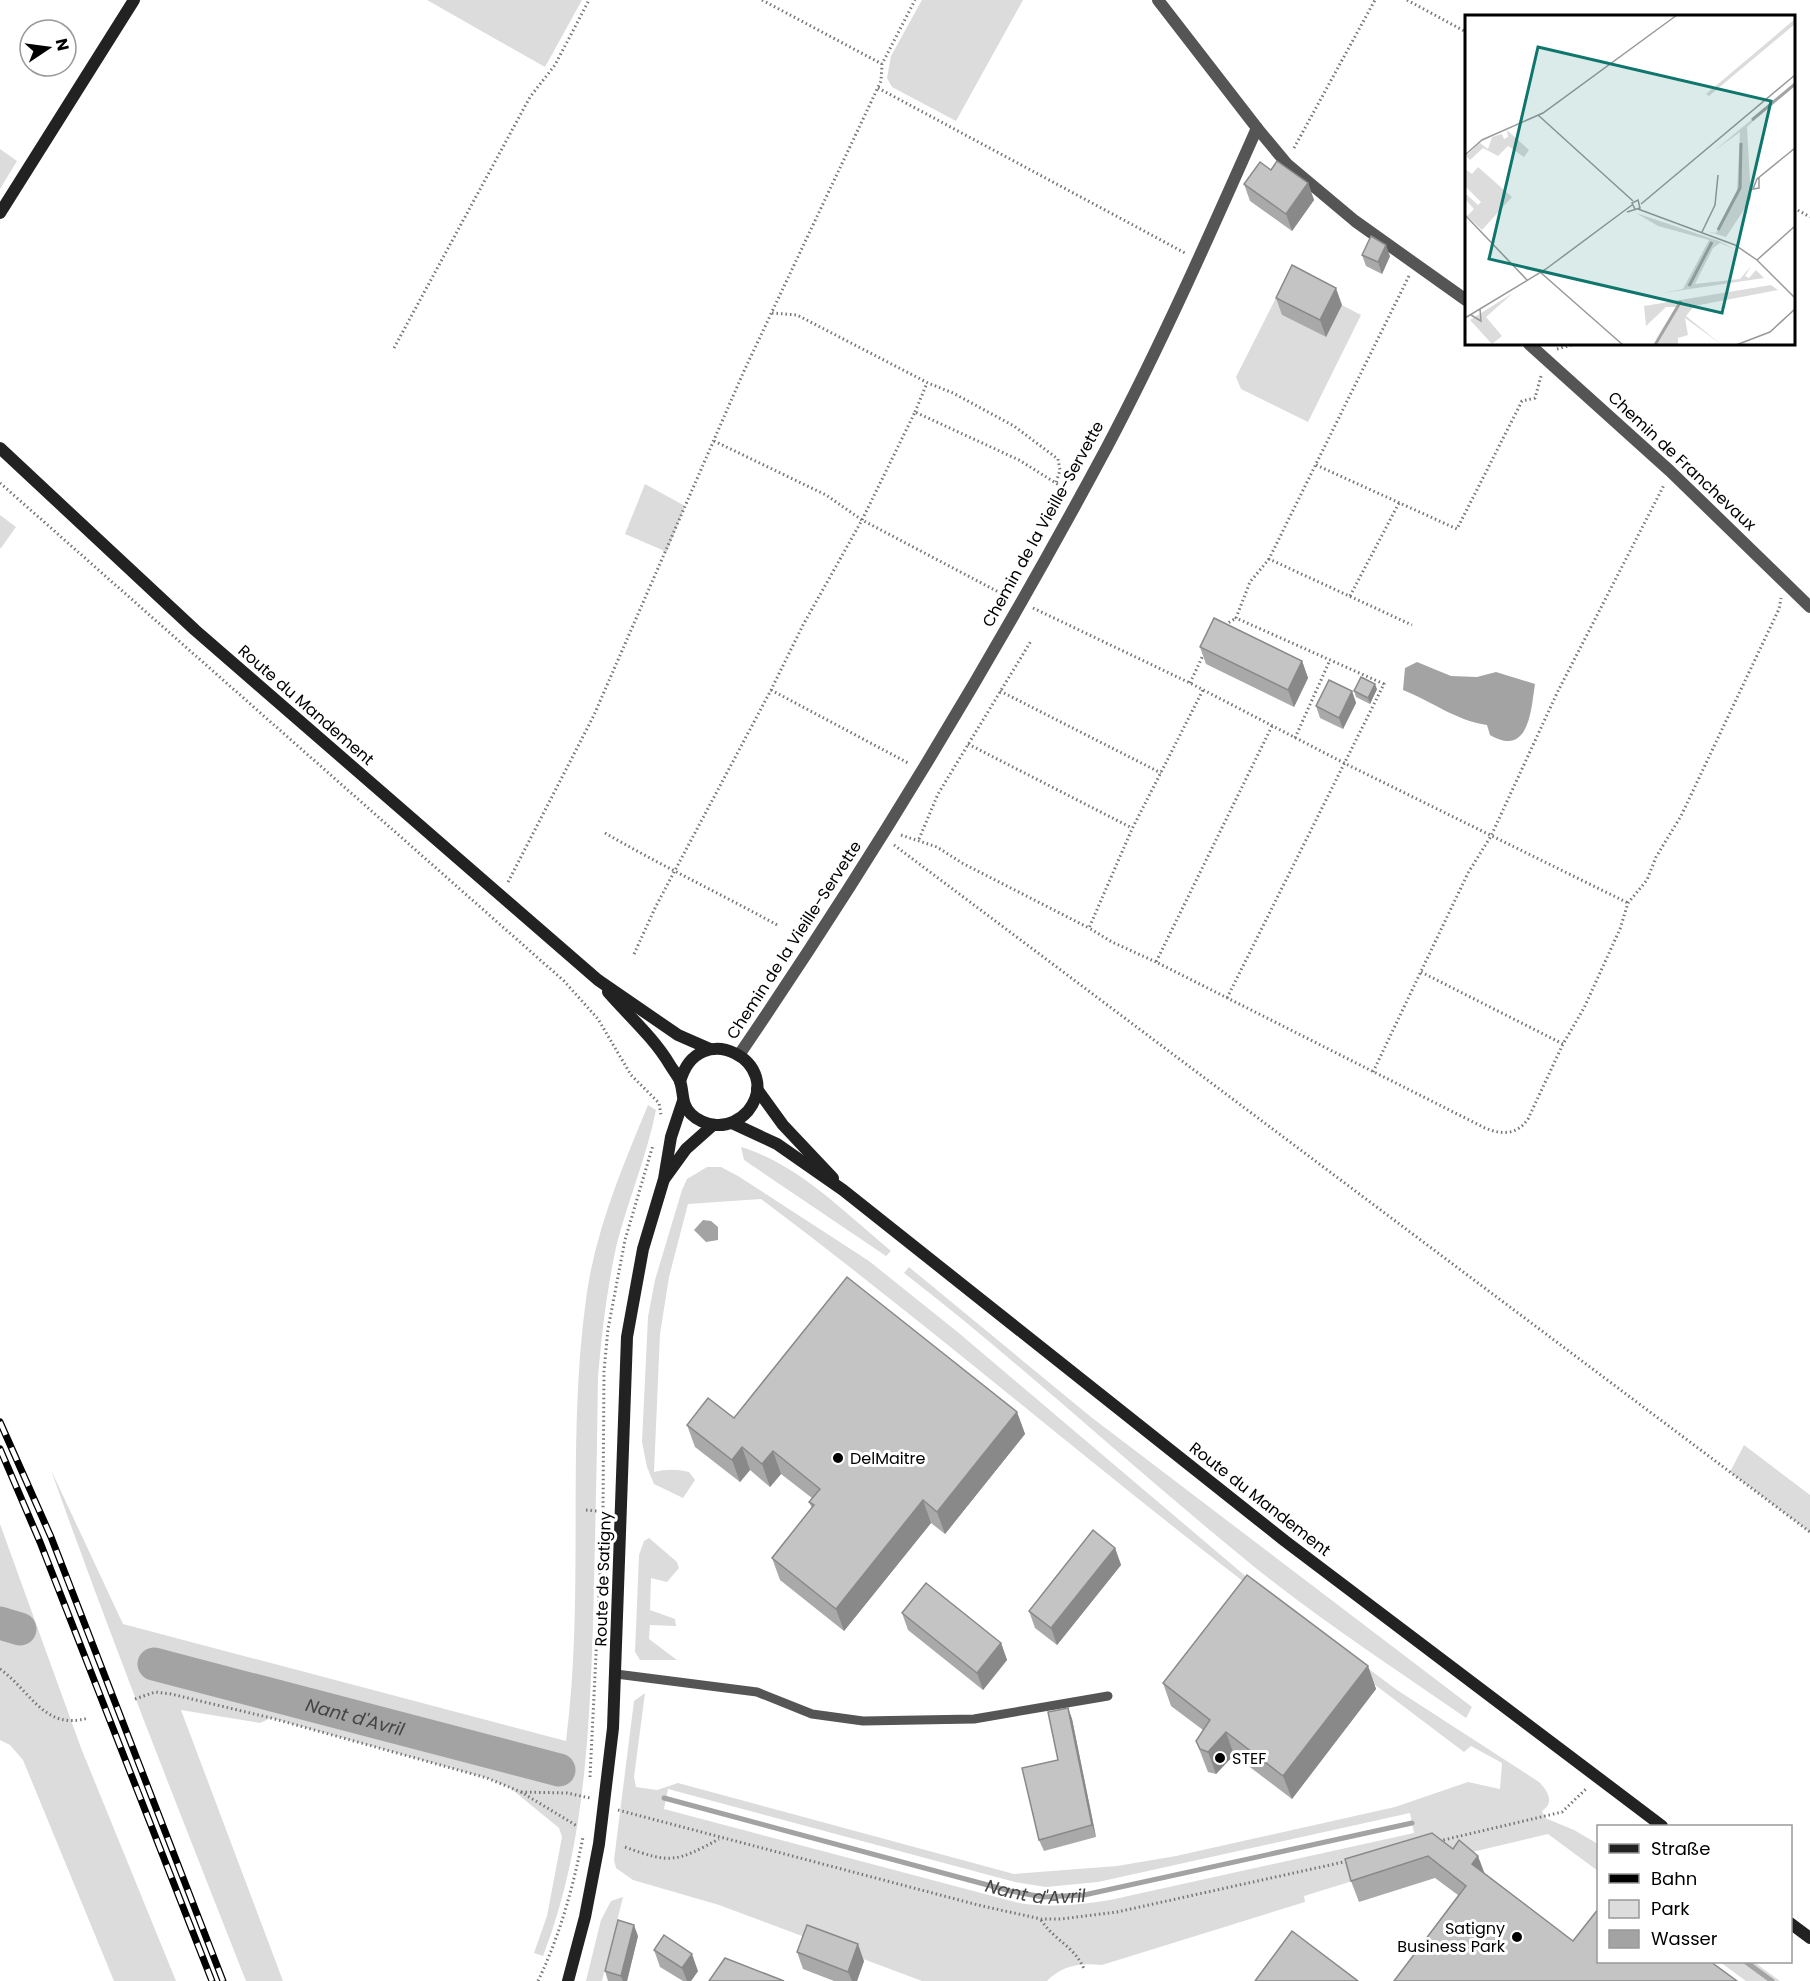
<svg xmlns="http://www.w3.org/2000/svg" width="1810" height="1981" font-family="Poppins,sans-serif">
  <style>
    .green { fill: #dcdcdc; fill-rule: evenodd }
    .water { fill: #a3a3a3 }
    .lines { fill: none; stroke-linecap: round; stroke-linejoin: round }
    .stream { stroke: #a3a3a3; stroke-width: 5 }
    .river { stroke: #a3a3a3; stroke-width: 33 }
    .path { stroke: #777; stroke-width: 3; stroke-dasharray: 1.5 3; stroke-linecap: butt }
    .lane { stroke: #555; stroke-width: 9 }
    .street { stroke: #555; stroke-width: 12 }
    .secondary { stroke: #222; stroke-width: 12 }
    .rail-casing { stroke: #000; stroke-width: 7 }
    .rail { stroke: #fff; stroke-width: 4.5; stroke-dasharray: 14; stroke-linecap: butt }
    .wall { fill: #a9a9a9 }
    .shaded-wall { fill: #898989 }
    .building { fill: #c4c4c4; stroke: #898989; stroke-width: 1.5 }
    .poi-dot { fill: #000; stroke: #fff; stroke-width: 2 }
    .labels { text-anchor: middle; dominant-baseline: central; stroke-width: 6; stroke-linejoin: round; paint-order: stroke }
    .street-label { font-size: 16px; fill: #000; stroke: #fff }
    .poi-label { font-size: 16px; fill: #000; stroke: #fff; text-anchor: start }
    .water-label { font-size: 18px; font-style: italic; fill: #444; stroke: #fff }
    .inset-river { fill: none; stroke: #a3a3a3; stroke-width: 3 }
    .inset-road { fill: none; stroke: #999; stroke-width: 1.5 }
    .view { fill: #0f766e; fill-opacity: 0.15; stroke: #0f766e; stroke-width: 3 }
    .inset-edge { fill: none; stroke: #000; stroke-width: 3 }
  </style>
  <rect width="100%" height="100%" fill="#fff"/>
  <g class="green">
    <path d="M427,0H582L545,67Z"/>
    <path d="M922,0H1023L956,121L892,87L887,78L891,56Z"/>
    <path d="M0,149L17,161L0,189Z"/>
    <path d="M1285,280L1282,315L1326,337L1342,305L1361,315L1308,422L1241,389L1236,377Z"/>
    <path d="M645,484L685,506L667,552L625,534Z"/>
    <path d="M0,515L16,527L1,548H0Z"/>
    <path d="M648,1105L656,1110C647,1155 629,1198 617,1243C607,1287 602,1332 598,1376C597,1459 595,1542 593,1626C589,1738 584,1850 543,1956L534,1953L547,1916L562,1837L559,1828L509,1787L487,1778L271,1718L260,1723L181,1710L283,1981H246C179,1811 112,1642 51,1470L123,1624L566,1741C585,1595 566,1445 586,1299C595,1231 622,1168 648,1105ZM152,1651L563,1762L559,1779L563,1782L159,1674Z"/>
    <path d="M741,1147C798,1164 845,1213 891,1251L886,1256L744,1160Z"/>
    <path d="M707,1167H721L738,1176L869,1261L960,1334L1269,1596L1266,1599C1096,1469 933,1328 761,1199L688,1204L669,1277L660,1334L654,1472C667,1469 675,1469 689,1472L695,1480L683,1498L654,1484L647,1467L642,1442L648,1317L655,1280L682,1190L687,1179Z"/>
    <path d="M909,1267L1091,1417L1472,1707L1466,1718C1394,1668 1320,1620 1252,1565C1134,1469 1024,1366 904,1273Z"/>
    <path d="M1744,1445L1810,1495V1532L1730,1472Z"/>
    <path d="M0,1524L81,1748L176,1981H114L23,1760L10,1745L0,1740V1634L25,1641L17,1618L0,1613Z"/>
    <path d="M649,1538L677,1562L679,1568L667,1582L651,1578L650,1610L675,1619L676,1626L650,1625L649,1639L677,1660H640L635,1652L639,1555L644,1541Z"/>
    <path d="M1294,1613L1397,1690L1539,1782C1548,1791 1555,1803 1542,1811L1545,1818L1574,1830L1598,1844V1871L1548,1834L1468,1853H1443L1304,1896L1305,1902L1102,1965C1080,1963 1063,1965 1047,1981H922L719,1905L633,1880L616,1868L614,1860L634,1701L645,1693L634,1777L636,1787L657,1790L678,1783L1014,1874L1117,1866L1176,1856L1395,1807L1468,1782L1500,1789L1502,1763L1471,1746L1464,1752L1289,1620ZM668,1789L1015,1882L1046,1887L1098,1882L1410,1813L1414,1833L1110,1900C1079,1905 1051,1908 1019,1903L664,1809Z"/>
    <path d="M623,1897L602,1981H586L601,1920L611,1901Z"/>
    <path d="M1720,1962H1754L1780,1981H1746Z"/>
  </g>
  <g class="water">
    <path d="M1417,662L1451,676L1477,677L1496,672L1535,684C1531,710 1529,758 1490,735L1487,725C1457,721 1431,701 1403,690L1405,668Z"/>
    <path d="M703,1220L711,1221L718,1227V1240L706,1242L694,1230Z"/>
  </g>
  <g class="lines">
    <g class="stream">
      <path id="s1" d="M664,1798L1010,1891L1043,1897L1084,1895L1412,1823"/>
      <path d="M1746,1962L1772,1981"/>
    </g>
    <g class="river">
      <path d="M0,1623L20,1629"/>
      <path id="s2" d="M154,1664L559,1770"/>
    </g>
    <g class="path">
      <path d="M762,0L882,64"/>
      <path d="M1407,0L1466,32"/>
      <path d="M878,88L1185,253"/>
      <path d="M1294,148L1375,0"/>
      <path d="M1794,208L1810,217"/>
      <path d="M1409,276L1269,559L1412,625"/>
      <path d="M772,313L797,315L928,383L953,393L1014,426L1058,459L1060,470L1056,483"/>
      <path d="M394,348L530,97L555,65L589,0"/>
      <path d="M1557,349L1575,344"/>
      <path d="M915,412L927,383"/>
      <path d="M714,441L826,495L862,520L1008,597"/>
      <path d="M1316,465L1457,529L1522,401L1535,398L1541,376"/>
      <path d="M0,483L564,981L598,1019L631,1075L659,1103L661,1115"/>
      <path d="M1350,596L1399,503"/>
      <path d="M1033,608L1190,683L1346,764L1628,903"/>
      <path d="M1225,625L1236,618"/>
      <path d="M1190,683L1205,651"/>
      <path d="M771,690L910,764"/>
      <path d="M1000,691L1161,773"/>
      <path d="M1272,726L1156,962L1485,1128C1502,1135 1517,1135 1528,1119L1563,1044L1584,1008L1620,929L1628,903L1647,880L1656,857L1681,816L1779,609L1781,598"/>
      <path d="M1295,738L1330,660"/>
      <path d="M968,744L1132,828"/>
      <path d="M605,833C662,866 721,894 779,926"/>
      <path d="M901,835L937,847L962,863L1089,928"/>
      <path d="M919,839L938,794L1031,641"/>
      <path d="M894,845L1810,1532"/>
      <path d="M508,882L594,715L744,371L881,81L882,64L915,0"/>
      <path d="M634,954L656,906L771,690L803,625L862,520L915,412L1019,460L1067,490"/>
      <path d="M1156,962L1112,942L1089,928L1132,829L1203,690"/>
      <path d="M1421,972L1563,1044"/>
      <path d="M1227,998L1384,684L1236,618L1250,582L1269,559"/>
      <path d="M1373,1072L1468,873L1491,836L1558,691L1664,485"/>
      <path d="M586,1510L605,1512"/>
      <path d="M0,1669C31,1691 44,1731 88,1718"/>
      <path d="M135,1699L155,1692L171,1694L271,1718L487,1778L521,1792L577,1826"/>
      <path d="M590,1777L603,1512L604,1371L608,1329L625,1240L653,1145"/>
      <path d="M521,1792L567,1793L590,1798"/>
      <path d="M618,1810L978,1905L1041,1919H1061L1117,1912L1348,1861"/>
      <path d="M1439,1841L1562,1812L1587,1788"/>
      <path d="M625,1847C671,1864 676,1862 719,1839"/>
      <path d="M1041,1920C1055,1941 1075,1947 1084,1969"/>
      <path d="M538,1981C560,1935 573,1888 583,1837"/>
    </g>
    <path class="lane" d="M616,1674L757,1692L812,1714L863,1721L974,1719L1108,1696"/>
    <g class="street">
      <path d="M1158,0L1257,128L1287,164L1355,221L1466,300"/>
      <path d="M1529,344L1670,471L1810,607"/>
      <path d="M739,1055C871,861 996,654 1107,447C1161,345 1210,234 1257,128"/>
    </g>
    <g class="secondary">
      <path d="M0,213L134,0"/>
      <path d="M0,448L195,630L598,980L678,1035L710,1049"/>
      <path d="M608,992C629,1016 654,1038 670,1065C673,1070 678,1076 680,1081C684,1093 681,1104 691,1114C698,1121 707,1124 716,1125C728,1126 740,1120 748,1111C786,1063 698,1015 680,1082"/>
      <path d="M757,1089L783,1125L833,1178"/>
      <path d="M732,1123L777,1144L843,1190L1285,1541L1662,1826"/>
      <path d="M665,1178L686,1149L713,1125"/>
      <path d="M1790,1923L1810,1938"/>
      <path d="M568,1981L585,1917L599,1844L613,1728L627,1337L643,1249L664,1179L671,1137L683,1101"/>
    </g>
    <g class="rail-casing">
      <g id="rail">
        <path d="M0,1422L51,1537L223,1981"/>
        <path d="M0,1449L40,1542L212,1981"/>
      </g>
    </g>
    <use href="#rail" class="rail"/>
  </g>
  <g class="wall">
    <path d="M1271,170L1308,183L1314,200L1292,231L1250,201L1244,184Z"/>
    <path d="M1362,255L1390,256L1382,274L1366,266Z"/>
    <path d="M1276,298L1342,305L1326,337L1282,315Z"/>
    <path d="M1200,647L1302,661L1308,678L1294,707L1206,664Z"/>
    <path d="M1377,689L1370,704L1356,697L1354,691Z"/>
    <path d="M1352,691L1356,703L1343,729L1320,718L1316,706Z"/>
    <path d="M1017,1412L1025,1434L945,1534L931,1523L844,1631L780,1580L772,1558L812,1508L809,1502L812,1498L781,1474L770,1487L750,1470L740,1482L695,1447L687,1425L734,1418Z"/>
    <path d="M1115,1548L1121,1565L1057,1645L1035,1628L1029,1611Z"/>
    <path d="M902,1613L1001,1643L1007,1660L983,1690L908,1630Z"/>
    <path d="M1368,1666L1376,1689L1292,1799L1234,1755L1216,1774L1208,1772L1196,1741L1203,1730L1171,1706L1163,1683Z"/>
    <path d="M1068,1708L1072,1719L1096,1837L1044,1851L1039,1840L1058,1760Z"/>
    <path d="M1432,1833L1485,1874L1599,1962L1394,1981L1458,1895L1435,1878L1359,1902L1351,1881Z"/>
    <path d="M638,1936L627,1981H608L605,1971Z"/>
    <path d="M654,1950L698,1971L691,1981H683L660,1967Z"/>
    <path d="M797,1952L864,1961L857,1981H834L803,1969Z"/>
  </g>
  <g class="shaded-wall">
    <path d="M1308,183L1314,200L1292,231L1286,214Z"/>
    <path d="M1386,245L1390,256L1382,274L1378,262Z"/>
    <path d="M1336,288L1342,305L1326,337L1320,320Z"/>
    <path d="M1302,661L1308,678L1294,707L1288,690Z"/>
    <path d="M1375,684L1377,689L1370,704L1368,698Z"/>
    <path d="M1352,691L1356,703L1343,729L1339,718Z"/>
    <path d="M1017,1412L1025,1434L945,1534L937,1512Z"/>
    <path d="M742,1447L750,1470L740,1482L732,1460Z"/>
    <path d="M773,1451L781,1474L770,1487L762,1464Z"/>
    <path d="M923,1500L931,1523L844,1631L836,1609Z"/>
    <path d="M1115,1548L1121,1565L1057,1645L1051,1628Z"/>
    <path d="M1001,1643L1007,1660L983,1690L977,1673Z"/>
    <path d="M1368,1666L1376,1689L1292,1799L1283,1776Z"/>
    <path d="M1068,1708L1072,1719L1096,1837L1092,1825Z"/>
    <path d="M1226,1732L1234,1755L1216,1774L1208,1752Z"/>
    <path d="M1478,1856L1486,1877L1472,1864Z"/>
    <path d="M634,1925L638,1936L627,1981H623L621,1976Z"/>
    <path d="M858,1944L864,1961L857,1981H852L848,1972Z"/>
    <path d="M692,1954L698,1971L691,1981H687L682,1968Z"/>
  </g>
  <g class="building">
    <path d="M1277,161L1308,183L1286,214L1244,184L1260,162L1271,170Z"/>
    <path d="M1371,236L1386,245L1378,262L1362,255Z"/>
    <path d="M1292,265L1336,288L1320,320L1276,298Z"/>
    <path d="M1214,618L1302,661L1288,690L1200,647Z"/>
    <path d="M1361,677L1375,684L1368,698L1354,691Z"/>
    <path d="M1329,680L1352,691L1339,718L1316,706Z"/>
    <path d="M847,1277L1017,1412L937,1512L923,1500L836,1609L772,1558L814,1505L809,1502L820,1489L773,1451L762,1464L742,1447L732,1460L687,1425L708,1398L734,1418Z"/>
    <path d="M1093,1530L1115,1548L1051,1628L1029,1611Z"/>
    <path d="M1247,1575L1368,1666L1283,1776L1226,1732L1208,1752L1200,1749L1196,1741L1210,1720L1163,1683Z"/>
    <path d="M926,1583L1001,1643L977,1673L902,1613Z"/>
    <path d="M1068,1708L1092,1825L1039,1840L1022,1768L1058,1760L1048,1712Z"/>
    <path d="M1432,1833L1453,1849L1459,1840L1478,1856L1472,1864L1573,1941L1599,1908V1962H1711L1737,1981H1394L1466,1886L1428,1856L1351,1881L1345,1859Z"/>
    <path d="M618,1920L634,1925L621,1976L605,1971Z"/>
    <path d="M807,1925L858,1944L848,1972L797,1952Z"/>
    <path d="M1292,1931L1358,1981H1255Z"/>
    <path d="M664,1935L692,1954L682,1968L654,1950Z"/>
    <path d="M725,1958L784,1981H709Z"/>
  </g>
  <g class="poi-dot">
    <circle cx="838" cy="1458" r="6"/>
    <circle cx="1220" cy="1758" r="6"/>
    <circle cx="1517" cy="1937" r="6"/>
  </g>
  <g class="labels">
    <g class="street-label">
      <text transform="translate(1682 461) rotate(43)">Chemin de Franchevaux</text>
      <text transform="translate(1043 524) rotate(-61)">Chemin de la Vieille-Servette</text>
      <text transform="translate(306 705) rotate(41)">Route du Mandement</text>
      <text transform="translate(794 940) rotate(-57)">Chemin de la Vieille-Servette</text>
      <text transform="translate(1260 1499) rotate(38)">Route du Mandement</text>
      <text transform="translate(603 1579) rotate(-88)">Route de Satigny</text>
    </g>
    <g class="poi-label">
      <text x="850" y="1458">DelMaitre</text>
      <text x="1232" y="1758">STEF</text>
      <text x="1505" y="1928" text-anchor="end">Satigny<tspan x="1505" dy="18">Business Park</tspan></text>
    </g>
    <g class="water-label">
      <text stroke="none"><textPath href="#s2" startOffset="208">Nant d'Avril</textPath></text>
      <text stroke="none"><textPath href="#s1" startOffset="384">Nant d'Avril</textPath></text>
    </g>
  </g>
  <g transform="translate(1465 15)">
    <rect width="330" height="330" fill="#fff"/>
    <path d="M330,4V9L244,81L241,79ZM309,86L282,112L286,184L261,222L241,216L251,218L272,176L275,117L249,136ZM276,128V174L254,215L274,173ZM42,115L64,135L59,142L43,131L33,141L18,133L5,145L1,141L15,128L23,134L27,122L37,119L39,124L43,122ZM13,152L47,182L17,215L2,201L9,194L0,184V178L13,190L16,187L0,171V154L7,159ZM171,198L254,226L269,234L255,228L248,233L230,269L275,264L286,251L280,261L284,263L291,255L299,263L198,278L218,274L244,225L193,211ZM306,270L313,275L229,291L221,301L257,330L220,303L223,320L213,323V330H192L217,286L187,330L211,292H201L181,311L179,291ZM48,278L21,302L37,321L27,329L5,305Z" fill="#dcdcdc" fill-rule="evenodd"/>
    <path class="inset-river" d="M287,105L330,69M253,215L275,173L276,128M224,271L247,227M190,330L216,286"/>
    <path class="inset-road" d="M73,100L168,186M0,140L17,125L78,98L212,0M294,163V173L288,174L292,164L330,133M176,189L330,60M173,194L270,230L292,245L330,283M162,197L175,193L173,185L167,188L170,194M0,200L62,265M237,217L250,190L253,160M292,245L330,211M75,257L158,330M6,300L16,306L15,294M0,303L81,254L167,190M271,330L305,317L330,294"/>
    <path class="view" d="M73,32L306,86L257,298L24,244Z"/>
    <rect width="330" height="330" class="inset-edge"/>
  </g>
  <rect x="1597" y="1825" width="195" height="138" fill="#ffffff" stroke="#999999" stroke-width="1.5"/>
  <rect x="1609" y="1844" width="30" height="9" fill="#222222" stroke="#999999" stroke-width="1.5"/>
  <text x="1651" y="1855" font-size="18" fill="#000000">Straße</text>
  <rect x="1609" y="1874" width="30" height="9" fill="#000000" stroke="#999999" stroke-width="1.5"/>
  <text x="1651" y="1885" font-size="18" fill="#000000">Bahn</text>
  <rect x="1609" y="1900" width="30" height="18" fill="#dcdcdc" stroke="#999999" stroke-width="1.5"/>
  <text x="1651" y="1915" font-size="18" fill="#000000">Park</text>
  <rect x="1609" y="1930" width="30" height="18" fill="#a3a3a3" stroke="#999999" stroke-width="1.5"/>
  <text x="1651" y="1945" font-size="18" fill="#000000">Wasser</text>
  <g transform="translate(48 48) rotate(77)"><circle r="28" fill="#ffffff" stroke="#999999" stroke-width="1.5"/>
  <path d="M0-4.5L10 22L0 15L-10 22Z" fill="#000000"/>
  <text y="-9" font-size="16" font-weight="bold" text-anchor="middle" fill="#000000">N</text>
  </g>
</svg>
